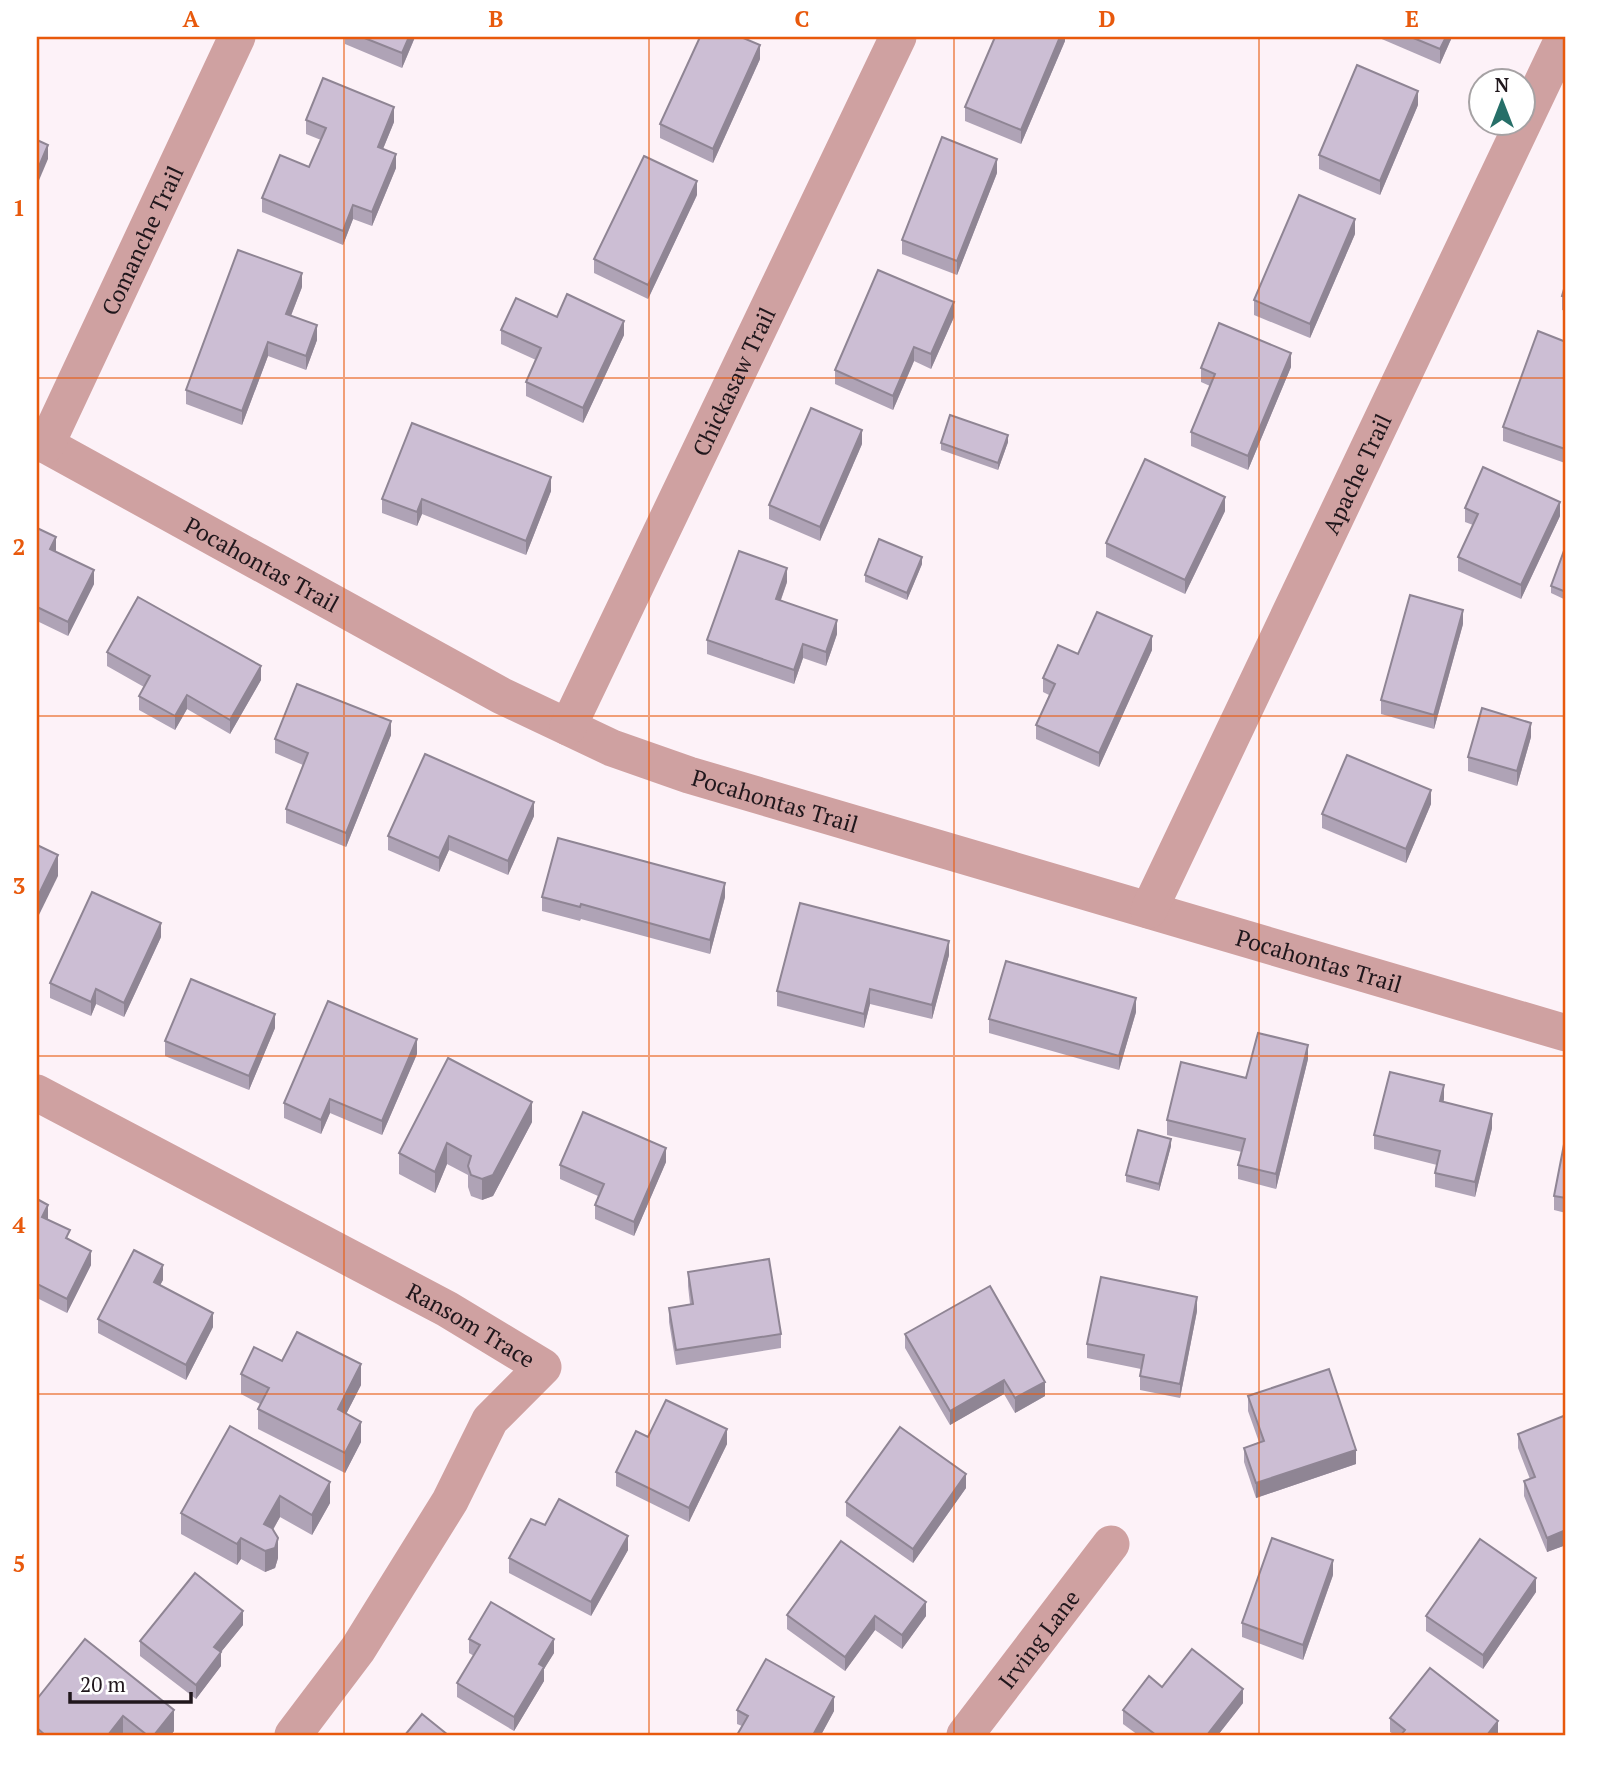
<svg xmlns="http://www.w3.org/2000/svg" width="1603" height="1772" font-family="'PT Serif',serif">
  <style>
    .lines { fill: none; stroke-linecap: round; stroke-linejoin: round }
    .street { stroke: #cfa1a1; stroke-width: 37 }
    .wall { fill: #afa3b6 }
    .shaded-wall { fill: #8f8594 }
    .building { fill: #ccbed4; stroke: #8f8594; stroke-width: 2 }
    .grid { fill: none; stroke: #e8590c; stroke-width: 2; stroke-opacity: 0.55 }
    .labels { text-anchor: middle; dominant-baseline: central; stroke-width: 5; stroke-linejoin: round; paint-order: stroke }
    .street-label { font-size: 23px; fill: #20171c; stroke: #fff }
    .neatline { fill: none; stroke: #e8590c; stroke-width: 2.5 }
    .grid-label { font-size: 23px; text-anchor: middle; font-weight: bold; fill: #e8590c }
  </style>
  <rect width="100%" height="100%" fill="#fdf2f8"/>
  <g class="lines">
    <g class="street">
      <path id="s1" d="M37,440L502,696L612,748L689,775L1566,1033"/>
      <path id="s2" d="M46,445L237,37"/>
      <path id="s3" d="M568,727L898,37"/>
      <path id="s4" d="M1149,910L1564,37"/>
      <path id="s5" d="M37,1093L447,1309L543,1367L490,1420L450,1501L358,1649L293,1735"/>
      <path id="s6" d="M965,1735L1111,1544"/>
    </g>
  </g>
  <g class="wall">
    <path d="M345,37H415L402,68L345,44Z"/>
    <path d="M1065,37V41L1021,144L965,121V107Z"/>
    <path d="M1377,37H1452L1440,64Z"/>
    <path d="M760,59L713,163L660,138V124Z"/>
    <path d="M1418,105L1380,195L1319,169V155Z"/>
    <path d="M306,120L394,122L383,149L396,168L372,226L353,219L343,245L262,212V198L309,167L321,140L306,134Z"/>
    <path d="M997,173L957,275L902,254V240Z"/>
    <path d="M697,195L648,299L594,273V259Z"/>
    <path d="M1355,234L1310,338L1254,315V300Z"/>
    <path d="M1566,282V311L1562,310V296Z"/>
    <path d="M302,287L291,316L317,340L306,370L268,356L242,425L186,404V390Z"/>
    <path d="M557,317L624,335L583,423L526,396V382L536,360L501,344V330Z"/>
    <path d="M954,317L931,369L914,361L893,410L835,384V370Z"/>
    <path d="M1566,342L1565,463L1503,441V427Z"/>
    <path d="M1291,367L1248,470L1191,446V432L1210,386L1201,382V368Z"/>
    <path d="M1008,442L998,470L941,450V443Z"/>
    <path d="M862,444L820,541L769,519V505Z"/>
    <path d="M551,491L526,555L422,514L417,526L382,513V499Z"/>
    <path d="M1465,508L1560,516L1521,599L1458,571V557L1473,525L1465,522Z"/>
    <path d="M1225,511L1185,594L1106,557V543Z"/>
    <path d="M37,528L56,551L94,584L68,636L37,621Z"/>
    <path d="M1566,548V600L1551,593V586Z"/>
    <path d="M922,564L907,600L865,582V575Z"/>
    <path d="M787,582L781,600L837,634L826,666L803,658L794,684L707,654V640Z"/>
    <path d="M1463,624L1434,729L1381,714V700Z"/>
    <path d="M1152,650L1099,767L1036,739V725L1049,695L1043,692V678L1078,654Z"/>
    <path d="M107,652L261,680L230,734L187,709L175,730L139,710V696L144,687L107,666Z"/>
    <path d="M391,735L346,847L286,823V809L303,765L275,753V739Z"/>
    <path d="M1531,737L1517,786L1468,771V757Z"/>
    <path d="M1431,804L1406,863L1322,828V814Z"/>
    <path d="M534,816L508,875L449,850L439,872L388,850V836Z"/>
    <path d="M542,897H725L710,954L581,919L580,921L542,911Z"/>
    <path d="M161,937L124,1017L96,1004L91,1016L50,998V983Z"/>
    <path d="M949,955L932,1019L870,1004L864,1028L777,1006V991Z"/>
    <path d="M1136,1012L1119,1070L989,1033V1019Z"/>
    <path d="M275,1028L249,1090L165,1056V1041Z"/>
    <path d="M417,1054L382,1135L330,1113L321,1134L284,1118V1103Z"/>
    <path d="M1308,1059L1276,1189L1238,1179V1165L1242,1152L1167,1135V1120L1246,1078Z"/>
    <path d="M1444,1099L1443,1102L1492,1128L1475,1197L1435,1187V1173L1437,1165L1374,1149V1135Z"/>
    <path d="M532,1122L493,1196L482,1200L471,1196L468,1187V1175L447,1164L435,1193L399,1174V1153Z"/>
    <path d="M1566,1134V1213L1554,1210V1196Z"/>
    <path d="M1171,1146L1159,1191L1126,1182V1175Z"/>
    <path d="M666,1162L634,1236L595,1219V1205L598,1196L560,1179V1165Z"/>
    <path d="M37,1199L48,1220L70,1240L91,1265L67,1313L37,1298Z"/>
    <path d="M688,1272L781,1334V1348L676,1365L669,1322V1308L690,1304L688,1286Z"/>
    <path d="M163,1280L160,1285L213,1327L186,1380L98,1333V1319Z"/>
    <path d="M1197,1311L1180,1398L1140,1390V1376L1141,1369L1087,1358V1344Z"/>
    <path d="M905,1334L1045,1396L1015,1413L1004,1394L950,1425L905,1348Z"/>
    <path d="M282,1361L361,1385L346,1414L361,1442L345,1473L258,1429V1409L260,1404L241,1394V1374Z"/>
    <path d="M1248,1396L1356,1464L1256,1498L1244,1462V1448L1259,1442L1248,1411Z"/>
    <path d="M1566,1415V1545L1547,1552L1524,1496V1481L1530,1479L1518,1448V1434Z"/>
    <path d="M230,1426L330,1503L312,1535L280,1517L273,1530L278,1558L275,1568L265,1572L241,1559L237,1565L181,1534V1513Z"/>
    <path d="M648,1437L727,1444L689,1522L616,1486V1472Z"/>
    <path d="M966,1488L913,1563L846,1516V1502Z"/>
    <path d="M545,1525L628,1550L591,1616L509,1573V1558Z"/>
    <path d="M1333,1575L1303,1660L1242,1637V1623Z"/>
    <path d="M1536,1592L1483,1669L1426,1631V1616Z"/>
    <path d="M787,1615L926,1616L902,1649L875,1630L845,1671L787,1629Z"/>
    <path d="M243,1625L221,1652V1666L196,1699L140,1656V1641Z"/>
    <path d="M85,1639L174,1731L171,1735H37V1699Z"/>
    <path d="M469,1639L554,1653L544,1669V1681L514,1731L457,1697V1683L474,1656L469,1653Z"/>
    <path d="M1162,1687L1243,1703L1218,1735H1138L1123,1724V1710Z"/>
    <path d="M737,1710L834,1711L821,1735H737L742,1726L737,1724Z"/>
    <path d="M1390,1718L1498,1735H1395L1390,1732Z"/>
  </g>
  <g class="shaded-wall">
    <path d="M409,37H415L402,68V53Z"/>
    <path d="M1060,37H1065V41L1021,144V130Z"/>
    <path d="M1446,37H1452L1440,64V49Z"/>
    <path d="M760,45V59L713,163V149Z"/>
    <path d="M1418,91V105L1380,195V181Z"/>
    <path d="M394,107V122L378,161V147Z"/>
    <path d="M48,145V159L37,185V171Z"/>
    <path d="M396,154V168L372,226V212Z"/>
    <path d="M997,159V173L957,275V261Z"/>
    <path d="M697,181V195L648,299V285Z"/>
    <path d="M353,205V219L343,245V231Z"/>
    <path d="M1355,219V234L1310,338V324Z"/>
    <path d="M302,273V287L286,328V314Z"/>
    <path d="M954,302V317L931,369V354Z"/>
    <path d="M624,321V335L583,423V408Z"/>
    <path d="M317,325V340L306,370V356Z"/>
    <path d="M268,342V356L242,425V411Z"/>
    <path d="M914,347V361L893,410V396Z"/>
    <path d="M1291,353V367L1248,470V456Z"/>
    <path d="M862,430V444L820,541V527Z"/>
    <path d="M1008,435V442L998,470V463Z"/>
    <path d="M551,477V491L526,555V541Z"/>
    <path d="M1225,497V511L1185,594V580Z"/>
    <path d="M422,499V514L417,526V512Z"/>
    <path d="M1560,502V516L1521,599V585Z"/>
    <path d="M56,537V551L50,549Z"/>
    <path d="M922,557V564L907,600V593Z"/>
    <path d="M787,568V582L776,613V599Z"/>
    <path d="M94,570V584L68,636V622Z"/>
    <path d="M1463,610V624L1434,729V715Z"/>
    <path d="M837,620V634L826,666V652Z"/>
    <path d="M1152,636V650L1099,767V753Z"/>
    <path d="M803,644V658L794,684V670Z"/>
    <path d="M261,666V680L230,734V720Z"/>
    <path d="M187,695V709L175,730V716Z"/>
    <path d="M391,721V735L346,847V833Z"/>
    <path d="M1531,723V737L1517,786V771Z"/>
    <path d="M1431,790V804L1406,863V849Z"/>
    <path d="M534,802V816L508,875V861Z"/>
    <path d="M449,836V850L439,872V858Z"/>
    <path d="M58,855V876L37,919V898Z"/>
    <path d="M725,883V897L710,954V940Z"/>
    <path d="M161,923V937L124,1017V1003Z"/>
    <path d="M949,941V955L932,1019V1005Z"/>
    <path d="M96,989V1004L91,1016V1002Z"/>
    <path d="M870,989V1004L864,1028V1014Z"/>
    <path d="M1136,998V1012L1119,1070V1056Z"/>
    <path d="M275,1014V1028L249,1090V1076Z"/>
    <path d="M417,1039V1054L382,1135V1121Z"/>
    <path d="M1308,1045V1059L1276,1189V1174Z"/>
    <path d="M1444,1085V1099L1440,1116V1101Z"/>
    <path d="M330,1099V1113L321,1134V1120Z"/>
    <path d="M532,1102V1122L493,1196L482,1200V1179Z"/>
    <path d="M1492,1114V1128L1475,1197V1182Z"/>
    <path d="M1171,1139V1146L1159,1191V1184Z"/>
    <path d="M447,1143V1164L435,1193V1172Z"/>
    <path d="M666,1148V1162L634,1236V1222Z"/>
    <path d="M48,1205V1219L42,1231V1217Z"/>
    <path d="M91,1251V1265L67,1313V1299Z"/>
    <path d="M163,1265V1280L154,1296V1282Z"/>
    <path d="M1197,1297V1311L1180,1398V1384Z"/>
    <path d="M213,1313V1327L186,1380V1365Z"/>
    <path d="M361,1364V1385L338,1430V1409Z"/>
    <path d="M1004,1380V1394L950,1425V1411Z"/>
    <path d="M1045,1382V1396L1015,1413V1398Z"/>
    <path d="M361,1422V1442L345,1473V1453Z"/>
    <path d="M727,1429V1444L689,1522V1508Z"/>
    <path d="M1356,1450V1464L1256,1498V1483Z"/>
    <path d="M966,1474V1488L913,1563V1549Z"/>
    <path d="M330,1482V1503L312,1535V1515Z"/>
    <path d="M280,1496V1517L264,1545V1524Z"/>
    <path d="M1566,1530V1545L1547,1552V1538Z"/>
    <path d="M628,1536V1550L591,1616V1602Z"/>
    <path d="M241,1538V1559L237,1565V1544Z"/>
    <path d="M278,1538V1558L275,1568L265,1572V1551Z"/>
    <path d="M1333,1560V1575L1303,1660V1645Z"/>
    <path d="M1536,1578V1592L1483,1669V1655Z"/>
    <path d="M926,1602V1616L902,1649V1635Z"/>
    <path d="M243,1611V1625L221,1652V1666L196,1699V1685L214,1647Z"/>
    <path d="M875,1616V1630L845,1671V1657Z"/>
    <path d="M554,1639V1653L544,1669V1681L514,1731V1717L539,1664Z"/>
    <path d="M1243,1689V1703L1218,1735H1207Z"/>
    <path d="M834,1697V1711L821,1735H813Z"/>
    <path d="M174,1710V1731L171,1735H154Z"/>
    <path d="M123,1716V1735H108Z"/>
    <path d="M1498,1721V1735H1487Z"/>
  </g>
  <g class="building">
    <path d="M362,37H409L402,53Z"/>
    <path d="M700,37H741L760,45L713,149L660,124Z"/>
    <path d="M995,37H1060L1021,130L965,107Z"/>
    <path d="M1411,37H1446L1440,49Z"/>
    <path d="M1357,65L1418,91L1380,181L1319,155Z"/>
    <path d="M323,78L394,107L378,147L396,154L372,212L353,205L343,231L262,198L280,155L309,167L326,128L306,120Z"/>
    <path d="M942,137L997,159L957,261L902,240Z"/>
    <path d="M37,140L48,145L37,171Z"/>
    <path d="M644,156L697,181L648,285L594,259Z"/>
    <path d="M1299,195L1355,219L1310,324L1254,300Z"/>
    <path d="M238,250L302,273L286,314L317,325L306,356L268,342L242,411L186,390Z"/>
    <path d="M878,270L954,302L931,354L914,347L893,396L835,370Z"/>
    <path d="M1566,282V297L1562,296Z"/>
    <path d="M567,294L624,321L583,408L526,382L541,348L501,330L516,298L557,317Z"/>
    <path d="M1219,323L1291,353L1248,456L1191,432L1215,374L1201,368Z"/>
    <path d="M1538,331L1566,342L1565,449L1503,427Z"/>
    <path d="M811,408L862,430L820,527L769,505Z"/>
    <path d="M950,415L1008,435L998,463L941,443Z"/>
    <path d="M412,423L551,477L526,541L422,499L417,512L382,499Z"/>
    <path d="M1145,459L1225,497L1185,580L1106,543Z"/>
    <path d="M1483,467L1560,502L1521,585L1458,557L1478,514L1465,508Z"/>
    <path d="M37,528L56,537L50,549L94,570L68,622L37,607Z"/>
    <path d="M879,539L922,557L907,593L865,575Z"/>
    <path d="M1565,548H1566V592L1551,586Z"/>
    <path d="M739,551L787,568L776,599L837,620L826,652L803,644L794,670L707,640Z"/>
    <path d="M1410,595L1463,610L1434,715L1381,700Z"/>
    <path d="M138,597L261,666L230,720L187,695L175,716L139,696L150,676L107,652Z"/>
    <path d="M1097,612L1152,636L1099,753L1036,725L1055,684L1043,678L1058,645L1078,654Z"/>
    <path d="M297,684L391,721L346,833L286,809L308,753L275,739Z"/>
    <path d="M1482,708L1531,723L1517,771L1468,757Z"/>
    <path d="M425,754L534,802L508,861L449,836L439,858L388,836Z"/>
    <path d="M1347,755L1431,790L1406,849L1322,814Z"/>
    <path d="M558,838L725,883L710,940L581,904L580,907L542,897Z"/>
    <path d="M37,845L58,855L37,898Z"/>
    <path d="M92,892L161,923L124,1003L96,989L91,1002L50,983Z"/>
    <path d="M800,903L949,941L932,1005L870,989L864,1014L777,991Z"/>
    <path d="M1006,961L1136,998L1119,1056L989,1019Z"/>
    <path d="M191,979L275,1014L249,1076L165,1041Z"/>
    <path d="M328,1001L417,1039L382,1121L330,1099L321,1120L284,1103Z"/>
    <path d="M1258,1033L1308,1045L1276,1174L1238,1165L1245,1139L1167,1120L1181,1062L1246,1078Z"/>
    <path d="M448,1058L532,1102L493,1175L482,1179L471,1175L468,1166L471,1156L447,1143L435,1172L399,1153Z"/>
    <path d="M1390,1072L1444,1085L1440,1101L1492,1114L1475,1182L1435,1173L1440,1151L1374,1135Z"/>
    <path d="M583,1112L666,1148L634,1222L595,1205L604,1184L560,1165Z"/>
    <path d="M1138,1130L1171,1139L1159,1184L1126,1175Z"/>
    <path d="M1566,1134V1198L1554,1196Z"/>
    <path d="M37,1199L48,1205L42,1217L70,1230L66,1238L91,1251L67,1299L37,1284Z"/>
    <path d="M134,1250L163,1265L154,1282L213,1313L186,1365L98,1319Z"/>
    <path d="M769,1259L781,1334L676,1350L669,1308L693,1304L688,1272Z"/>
    <path d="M1101,1277L1197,1297L1180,1384L1140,1376L1144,1355L1087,1344Z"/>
    <path d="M990,1286L1045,1382L1015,1398L1004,1380L950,1411L905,1334Z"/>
    <path d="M297,1332L361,1364L338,1409L361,1422L345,1453L258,1409L269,1388L241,1374L254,1347L282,1361Z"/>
    <path d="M1329,1369L1356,1450L1256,1483L1244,1448L1264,1441L1248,1396Z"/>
    <path d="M666,1400L727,1429L689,1508L616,1472L636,1431L648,1437Z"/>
    <path d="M1566,1415V1530L1547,1538L1524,1481L1535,1477L1518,1434Z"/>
    <path d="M230,1426L330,1482L312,1515L280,1496L264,1524L272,1528L278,1538L275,1548L265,1551L241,1538L237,1544L181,1513Z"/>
    <path d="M900,1427L966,1474L913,1549L846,1502Z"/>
    <path d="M559,1499L628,1536L591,1602L509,1558L531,1519L545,1525Z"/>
    <path d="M1272,1538L1333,1560L1303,1645L1242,1623Z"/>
    <path d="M1480,1539L1536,1578L1483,1655L1426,1616Z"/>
    <path d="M841,1541L926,1602L902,1635L875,1616L845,1657L787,1615Z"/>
    <path d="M195,1573L243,1611L214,1647L221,1652L196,1685L140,1641Z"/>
    <path d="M491,1602L554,1639L539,1664L544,1667L514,1717L457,1683L480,1645L469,1639Z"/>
    <path d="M85,1639L174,1710L154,1735H147L123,1716L108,1735H45L37,1728V1699Z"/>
    <path d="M1192,1649L1243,1689L1207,1735H1156L1123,1710L1149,1676L1162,1687Z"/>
    <path d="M766,1659L834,1697L813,1735H737L748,1716L737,1710Z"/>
    <path d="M1430,1668L1498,1721L1487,1735H1401L1405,1730L1390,1718Z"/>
    <path d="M422,1714L448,1735H405Z"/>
  </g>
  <path class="grid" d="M344,37V1735M649,37V1735M954,37V1735M1259,37V1735M37,378H1566M37,716H1566M37,1056H1566M37,1394H1566"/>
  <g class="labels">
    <g class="street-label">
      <text stroke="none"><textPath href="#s2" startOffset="226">Comanche Trail</textPath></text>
      <text stroke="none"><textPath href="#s3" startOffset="383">Chickasaw Trail</textPath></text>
      <text stroke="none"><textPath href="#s4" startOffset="483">Apache Trail</textPath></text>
      <text stroke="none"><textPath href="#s1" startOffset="257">Pocahontas Trail</textPath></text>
      <text stroke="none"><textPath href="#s1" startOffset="824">Pocahontas Trail</textPath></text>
      <text stroke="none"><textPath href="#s1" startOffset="1391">Pocahontas Trail</textPath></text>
      <text stroke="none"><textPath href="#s5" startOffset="492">Ransom Trace</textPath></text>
      <text stroke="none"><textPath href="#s6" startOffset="121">Irving Lane</textPath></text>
    </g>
  </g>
  <rect width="1603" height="1772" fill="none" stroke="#ffffff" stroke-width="77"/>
  <g transform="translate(1502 102)"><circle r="33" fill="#ffffff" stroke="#a6a2a4" stroke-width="2"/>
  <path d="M0-5L12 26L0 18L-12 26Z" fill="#266f68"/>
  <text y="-10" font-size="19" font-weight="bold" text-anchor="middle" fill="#20171c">N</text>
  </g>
  <path d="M70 1692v10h121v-10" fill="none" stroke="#20171c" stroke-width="3.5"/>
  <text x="80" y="1692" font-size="21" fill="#20171c" stroke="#ffffff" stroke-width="5" paint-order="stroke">20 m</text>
  <rect x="38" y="38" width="1526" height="1696" class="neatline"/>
  <g class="grid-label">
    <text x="191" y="27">A</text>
    <text x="496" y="27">B</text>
    <text x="802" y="27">C</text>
    <text x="1107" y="27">D</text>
    <text x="1412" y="27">E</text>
    <text x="19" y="216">1</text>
    <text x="19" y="555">2</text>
    <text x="19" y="894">3</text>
    <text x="19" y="1233">4</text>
    <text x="19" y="1572">5</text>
  </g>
</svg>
